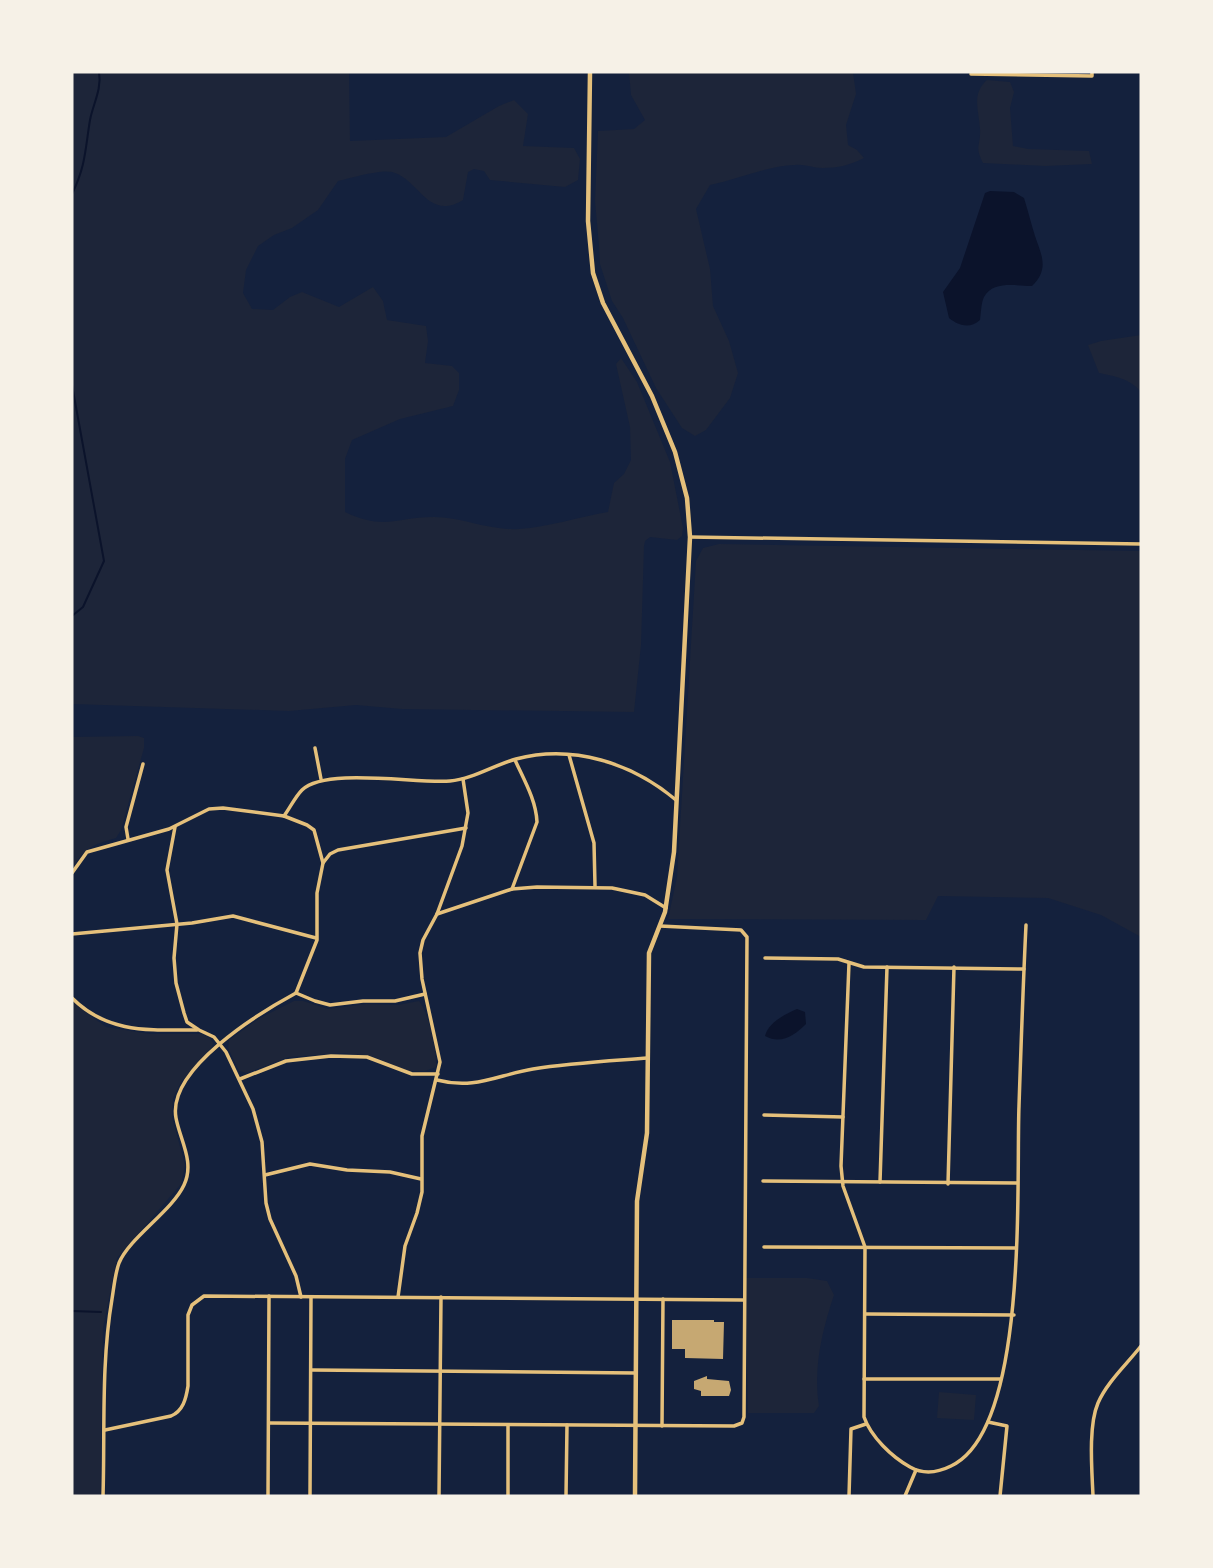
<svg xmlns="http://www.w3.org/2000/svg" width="1213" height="1568" font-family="'DejaVu Sans',sans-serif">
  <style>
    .green { fill: #1d2539 }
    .water { fill: #0b132b }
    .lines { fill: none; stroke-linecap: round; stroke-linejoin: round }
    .stream { stroke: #0b132b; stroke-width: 2 }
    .building { fill: #c6a872 }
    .minor { stroke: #e5c07b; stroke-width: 3.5 }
    .tertiary { stroke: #e5c07b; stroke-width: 4.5 }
  </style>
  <rect width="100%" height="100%" fill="#14213d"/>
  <g class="green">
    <path d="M72,72H349L350,141L446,137L499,106L514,100L528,114L523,146L574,148L580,159L578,180L565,187L490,180L484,171L474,169L468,172L463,200C428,222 418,178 392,172C381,169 350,178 338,181L318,210L292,228L274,235L258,246L246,270L243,293L252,309L273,310L290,297L302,292L339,307L373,287L383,301L387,320L426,326L428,341L425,363L452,366L459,373V390L453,406L400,419L352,440L345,459V512C385,531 395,517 434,517C462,517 490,531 519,529C548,527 579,517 608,512L614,483L624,474L631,460L630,427L616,364L621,358L637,382L670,462L683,528L682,536L677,540L650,537L645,541L644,546L641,645L634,712L402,709L356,705L289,711L72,704Z"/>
    <path d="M629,72H853L856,94L846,125L848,145L857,150L864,158C850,165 838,168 822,168C813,168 804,164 795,165C766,166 739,179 710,185L696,209L710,269L713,306L729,341L738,373L730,398L706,430L695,436L682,428L656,388L623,318L612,301L600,264L599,246L595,201L598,131L634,129L645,120L631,95Z"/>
    <path d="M987,80L1010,82L1014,92L1010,108L1013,146L1028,149L1089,151L1092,164L1045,166L983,163C974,146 981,146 980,129C979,111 971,94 987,80Z"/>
    <path d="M1141,335V392C1131,379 1114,376 1099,373L1088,345L1101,341Z"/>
    <path d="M719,544L1141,551V937L1101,915L1048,898L938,896L926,920L668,919L677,877L696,561L703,548Z"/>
    <path d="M138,736L144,738V748L121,830L116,838C92,845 86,847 72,868V737Z"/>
    <path d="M294,1001H303L328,1009L366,1004L398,1005L419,1001C429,1013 437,1052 436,1067L425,1071H408L374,1057L344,1053L289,1057L247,1073L239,1071L228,1048L229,1040L260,1018Z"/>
    <path d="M72,1002L106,1027L150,1034H202L210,1038L213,1043L212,1047L181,1082L173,1098L172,1117L185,1165L181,1184L117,1258L103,1328L100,1496H72Z"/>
    <path d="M745,1278H807L827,1281L834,1295C822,1331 813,1368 819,1406L814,1413H748Z"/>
    <path d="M939,1392L976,1395L974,1420L937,1418Z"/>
  </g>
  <g class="water">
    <path d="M990,191L1014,192L1024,198C1028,211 1031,223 1035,236C1041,254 1050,269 1032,286C1017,286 993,280 984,297C981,303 981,314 980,320C970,329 959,326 949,318L943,292L960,268L985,193Z"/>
    <path d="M797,1009L805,1012L806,1024C795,1035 781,1045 765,1036C768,1023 785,1014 797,1009Z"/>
  </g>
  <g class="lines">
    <g class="stream">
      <path d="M72,194C86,165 85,150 90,120C93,104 102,89 99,72"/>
      <path d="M72,385L104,561L83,607L72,616"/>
      <path d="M72,1311L101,1312"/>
    </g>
  </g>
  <g class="building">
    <path d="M672,1320H714V1322H724L723,1359L685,1358V1349H672Z"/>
    <path d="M707,1376V1379L729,1381L731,1390L729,1396H701V1391L694,1389V1381Z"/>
  </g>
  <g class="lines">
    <g class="minor">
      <path d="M971,74L1092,76V72"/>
      <path d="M690,537L1141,544"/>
      <path d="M315,748L321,779"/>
      <path d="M569,755L594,843L595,886"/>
      <path d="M284,816C290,808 295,797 302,790C326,767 417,784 450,781C473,779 494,765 516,759C573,744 632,763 676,800"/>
      <path d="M175,827L167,870L177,924L174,958L176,983L184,1013L187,1022L199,1030L214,1037L226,1052L253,1109L262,1142L266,1203L270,1219L296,1276L301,1297"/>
      <path d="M128,839L126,827L143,764"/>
      <path d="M323,863L330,854L338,850L466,828"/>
      <path d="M72,873L87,852L169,829L209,809L223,808L284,816L307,825L314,830L323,863L317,893V940L296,993"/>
      <path d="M512,889L537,822C536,800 524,780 515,760"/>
      <path d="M437,914L512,889L537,887L612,888L645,895L666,908"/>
      <path d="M72,934L192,923L233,916L316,938"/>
      <path d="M765,958L838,959L864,967L1024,969"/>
      <path d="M849,963L841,1166L843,1186L865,1247L864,1417C871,1437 892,1457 910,1467C924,1475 937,1473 951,1466C1029,1430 1016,1183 1019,1106C1021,1046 1023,986 1026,925"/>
      <path d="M72,998C108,1034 150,1030 197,1030"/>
      <path d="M240,1079L286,1061L331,1056L367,1057L412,1074H438"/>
      <path d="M437,1080C475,1090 497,1075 533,1069C571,1063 610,1061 648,1058"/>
      <path d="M764,1115L843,1117"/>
      <path d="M265,1175L310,1164L347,1170L390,1172L421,1179"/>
      <path d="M763,1181L1017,1183"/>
      <path d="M880,1182L887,967"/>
      <path d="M948,1184L954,967"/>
      <path d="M764,1247L1016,1248"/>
      <path d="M398,1297L405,1246L417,1213L422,1192V1136L440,1062L422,979L420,953L423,940L437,914L462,846L468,813L463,779"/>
      <path d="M865,1314L1014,1315"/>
      <path d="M312,1370L636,1373"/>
      <path d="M864,1379H1000"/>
      <path d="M988,1422L1007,1426L1000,1496"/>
      <path d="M270,1423L734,1426L742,1423L744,1417L747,937L741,930L660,926"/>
      <path d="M662,1426L663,1299"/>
      <path d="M105,1430L171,1416C183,1411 186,1399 188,1386V1315L192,1305L204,1296L743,1300"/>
      <path d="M103,1496C105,1431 101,1364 112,1299C114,1287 115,1274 119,1263C129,1238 172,1211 184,1185C195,1162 180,1140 176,1118C167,1069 259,1013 296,993L315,1001L330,1005L363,1001H395L425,994"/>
      <path d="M268,1496L269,1296"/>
      <path d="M310,1496L311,1297"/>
      <path d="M439,1496L441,1297"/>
      <path d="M508,1496V1425"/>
      <path d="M566,1496L567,1425"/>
      <path d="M849,1496L851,1429L866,1424"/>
      <path d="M905,1496L916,1470"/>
      <path d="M1093,1496C1092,1471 1088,1426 1098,1403C1107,1382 1127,1364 1141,1346"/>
    </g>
    <path class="tertiary" d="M590,72L588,221L593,273L603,303L652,396L675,452L687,498L690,537L674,852L665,912L649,953L647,1133L637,1201L635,1496"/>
  </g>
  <rect width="1213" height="1568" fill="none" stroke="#f6f1e7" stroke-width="147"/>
</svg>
